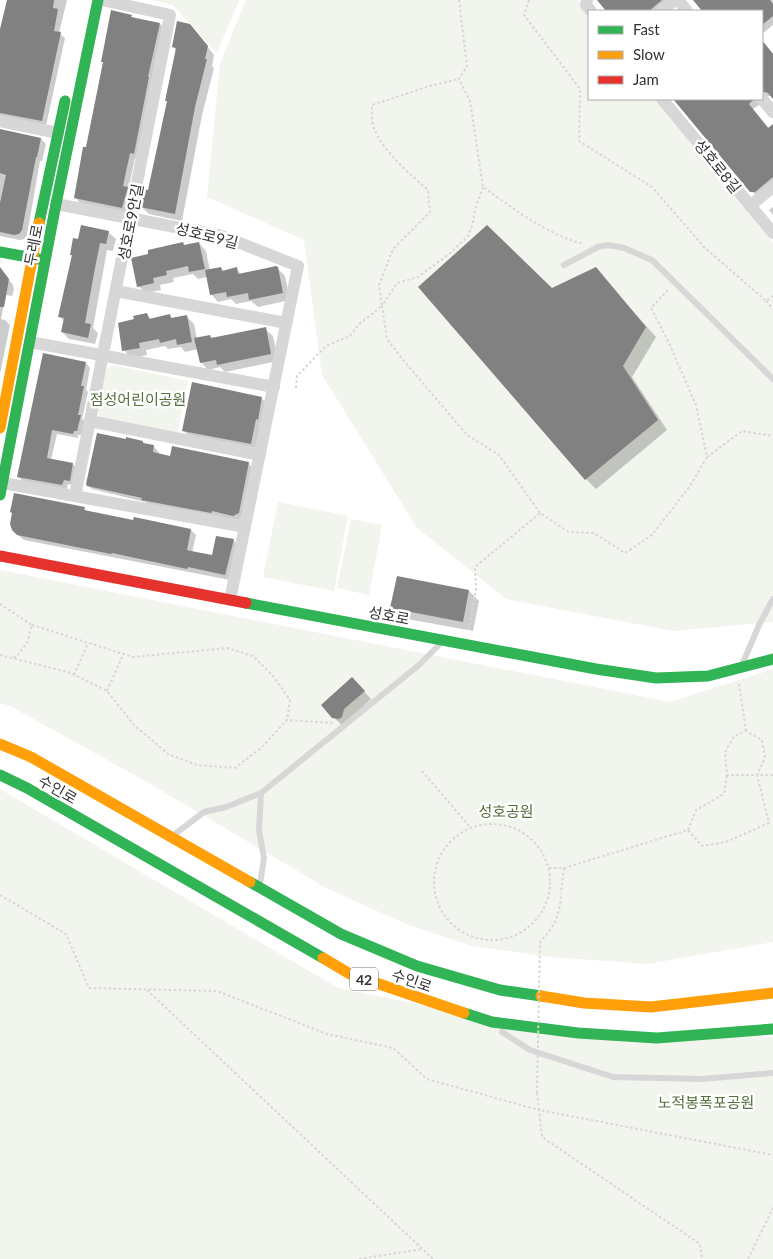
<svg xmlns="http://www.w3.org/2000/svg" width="773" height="1259" font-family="Lato,'Noto Sans KR',sans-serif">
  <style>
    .green { fill: #f1f5ed }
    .shadow { fill: #0003 }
    .building { fill: #818181 }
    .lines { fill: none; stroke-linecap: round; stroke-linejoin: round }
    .path { stroke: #d6d6d6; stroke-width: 2; stroke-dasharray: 2.5 2.5; stroke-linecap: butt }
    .lane { stroke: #d7d7d7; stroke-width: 6 }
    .street { stroke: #d7d7d7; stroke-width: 12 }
    .fast { stroke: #30b455; stroke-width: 11 }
    .slow { stroke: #ff9f0a; stroke-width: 11 }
    .jam { stroke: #e5322d; stroke-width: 11 }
    .path-bridge { stroke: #d6d6d6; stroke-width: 2; stroke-dasharray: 2.5 2.5; stroke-linecap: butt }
    .labels { text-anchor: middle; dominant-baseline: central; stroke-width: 5; stroke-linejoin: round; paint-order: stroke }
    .shield { fill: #fff; stroke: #707070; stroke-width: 1 }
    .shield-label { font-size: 14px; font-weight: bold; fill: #333 }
    .street-label { font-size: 15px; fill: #333; stroke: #fff }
    .park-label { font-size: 15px; fill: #56703f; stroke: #fff }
  </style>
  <rect width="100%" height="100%" fill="#fff"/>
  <g class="green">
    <path d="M150,0H239L217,53L173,5Z"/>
    <path d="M246,0H578L589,14V99H659L704,158L773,243V622L673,631L506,599L417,528L322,375L304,240L207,197L220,64Z"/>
    <path d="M113,365L188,381L177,435L102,420L97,412L106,370Z"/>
    <path d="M278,502L348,516L334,591L263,577Z"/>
    <path d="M351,519L382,525L369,595L337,588Z"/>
    <path d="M0,570L670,702L773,669V942L647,964L550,957L472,946L406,924L326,888L147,782L10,706L0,703Z"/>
    <path d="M0,789L338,988L560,1033L773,1037V1259H0Z"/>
  </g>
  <g class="shadow">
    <path d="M8,0H67L59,33L65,38L46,126L0,120V37Z"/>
    <path d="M598,0H672L659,11H607Z"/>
    <path d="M695,0H773V25L762,34V11H704Z"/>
    <path d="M131,16L133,19L160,24L165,29L139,159L135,158L128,190L132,194L127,213L80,203L75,197L87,149Z"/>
    <path d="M197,33L214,55L212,66L214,68L202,115L182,221L149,214L142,207L149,191L168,102L177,51L173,47Z"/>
    <path d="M762,41L773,55V98L770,96L762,97Z"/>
    <path d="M674,99H761L759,105L753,109L773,133V185L756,196Z"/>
    <path d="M0,131L41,139L46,144L42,161H40L27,235L24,239L20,240L0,236Z"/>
    <path d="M773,207V215L769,210Z"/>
    <path d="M108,232L116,239L113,251L107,250L93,328L98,333L95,344L69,339L62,332L64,321L60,317L73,256L71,255L79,240Z"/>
    <path d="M182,243L186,246L199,243L206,251L210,271L221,268L224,271L237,269L242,275L277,268L285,276L290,300L258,307L251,301L236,304L231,299L218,302L211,294L207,277L198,279L193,274L173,278L174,282L160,285L161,290L146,293L138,286L150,255Z"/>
    <path d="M595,268L656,337L632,377L667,430L596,489L586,479L551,289Z"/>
    <path d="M0,273L10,281L13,285L14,290L12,296L6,295L1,319L5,320L10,325L0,374Z"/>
    <path d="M147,314L152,320L170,316L173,319L186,316L194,324L197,339L210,336L213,339L265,329L273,336L278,361L225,372L220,367L208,370L201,362L198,349L185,352L181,347L168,349L165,346L146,350L147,355L131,358L124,350L136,320Z"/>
    <path d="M86,363L90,368L86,390L88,392L82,419L85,421L82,435H78V438L57,434L51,460L73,464L77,469L74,485L68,484L67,489L23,482L19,477Z"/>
    <path d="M240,394L262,399L267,404L256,448L188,435L184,431Z"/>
    <path d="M143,442L146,445L154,447L159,452L158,455L171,458L248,463L253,468L244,518L239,520L148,504L145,502L92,489L87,484Z"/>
    <path d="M84,508L88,512L134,521L191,530L196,535L192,553L213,557L233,540L239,546L230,580L24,540L18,535Z"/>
    <path d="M469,591L479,601L473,631L402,618L392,608Z"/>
    <path d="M359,686L371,699L343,726L330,714Z"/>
  </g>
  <g class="building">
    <path d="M7,0H54L53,8L58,9L54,31L61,32L42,121L0,113V29Z"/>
    <path d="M597,0H662L649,11H606Z"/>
    <path d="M693,0H770L773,4V16L762,25V11H702Z"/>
    <path d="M111,10L132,15L131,17L160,23L148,77H149L134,154L130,153L123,186L128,187L122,208L74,198L83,147H86L103,62H101Z"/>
    <path d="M177,21L190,24L208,46L205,59H207L195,107L175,214L140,207L144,189L148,190L167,101H165L176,48L172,47Z"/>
    <path d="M762,40L773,54V99L768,93L762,91Z"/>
    <path d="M673,99H754L749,104L768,128L773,124V177L755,192H750Z"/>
    <path d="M0,129L41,138L37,157H36L22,230L19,234L14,235L0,232V203L6,175L0,173Z"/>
    <path d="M81,225L109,231L106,244L100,243L95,268L85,323L91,324L88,338L61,332L64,318L58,317L72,255H70L73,238L78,239Z"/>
    <path d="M487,225L552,288L596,267L646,327L623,366L658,420L585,480L418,287Z"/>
    <path d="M183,242L184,245L199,242L205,269L189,272L188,266L166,271L167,275L153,278L154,283L137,287L131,258L148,254V250Z"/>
    <path d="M276,266L278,267L283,293L249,300L248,293L227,297L226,292L210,295L205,270L221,267L222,271L237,267L238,274Z"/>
    <path d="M0,267L9,279L4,307H0Z"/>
    <path d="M147,313L149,319L170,314L171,318L187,315L192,342L177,345L176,339L160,343L159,339L139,343L140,348L122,351L118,323L134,319L133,316Z"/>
    <path d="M266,327L271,354L217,365L216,360L200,363L194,338L210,335L211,338Z"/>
    <path d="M43,353L86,362L81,386H84L78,415H81L77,431H74L73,434L52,430L47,458L73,463L70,481L64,480L62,485L17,477Z"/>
    <path d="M192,382L262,397L258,420L256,419L251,444L182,431Z"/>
    <path d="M97,433L126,439V437L143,441V443L154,445L153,452L170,456L172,446L249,462L239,513L233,516L212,511L211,513L141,500L142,498L87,486L86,484Z"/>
    <path d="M14,493L85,507L84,510L133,520L134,517L191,529L187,550L191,551L212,555L216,536L234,539L225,575L188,567L187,569L112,553L111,554L17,535L12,530L10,524L12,513L10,512Z"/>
    <path d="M397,576L469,590L463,622L390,608Z"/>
    <path d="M352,677L365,691L344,709L342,717L339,719L332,718L321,705Z"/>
  </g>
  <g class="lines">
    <g class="path">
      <path d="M459,0L467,66L459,79L470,101L483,187C513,208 547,235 584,244"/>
      <path d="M529,0L524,15L580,89L579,141L652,187L704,247L766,301L773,296"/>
      <path d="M483,187L475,209L473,223L468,236L449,254L418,277L397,283L382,306L387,339L404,361L467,435L499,455L540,513"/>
      <path d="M668,290L651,308L669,343L696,405L707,457L742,431L773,436"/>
      <path d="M766,301L773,309"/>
      <path d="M296,388L297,376L326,346L350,336L359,324L382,306L379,285L393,249L430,212L428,190C410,174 383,152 374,128C371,121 372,112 372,105L430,86L459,79"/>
      <path d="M0,604L32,625L27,643L16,657H11"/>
      <path d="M32,625L133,657L228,648L253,656L273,676L290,700L287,720"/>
      <path d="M469,630L476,589L475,567L540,513L569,532L594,533L625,553L652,535L690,486L707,457"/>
      <path d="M0,655L71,673L107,691L134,725L168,754L197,765L235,768L261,748L287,720L333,723"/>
      <path d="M74,675L88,643"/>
      <path d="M739,684L746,731"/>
      <path d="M107,691L123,655"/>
      <path d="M422,771L470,827"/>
      <circle cx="492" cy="882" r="58"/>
      <path d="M688,830L696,810L724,794L727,775"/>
      <path d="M549,868H564L561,893"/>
      <path d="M564,868L688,830L702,846L726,842L769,823L757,775H727L725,752L734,736L746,731L762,740L765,758L757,775H773"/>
      <path d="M0,895L66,934L89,988L217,991L327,1034L393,1048L427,1079L539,1110L542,1137L700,1244L702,1259"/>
      <path d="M147,990L433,1259"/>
      <path d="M537,1093L539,1110L773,1155"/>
      <path d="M359,1259L423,1249"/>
      <path d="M748,1259L773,1208"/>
    </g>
    <g class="lane">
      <path d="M564,265L598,247L608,245L624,248L652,260L773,379"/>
      <path d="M742,665L759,625L773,599"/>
      <path d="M261,793L419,665L442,642"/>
      <path d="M175,834L204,812L226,807L261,793L259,830L264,858L260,884"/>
      <path d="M502,1032L530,1050L613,1077L702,1079L773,1073"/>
    </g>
    <g class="street">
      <path d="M587,0L586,5L591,11"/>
      <path d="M678,0L687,11"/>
      <path d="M661,11L675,0"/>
      <path d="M662,99L773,233"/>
      <path d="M762,99L773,112"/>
      <path d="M0,121L58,133"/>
      <path d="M56,204L222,236L298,266L230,600"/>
      <path d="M750,206L773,187"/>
      <path d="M116,291L286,323"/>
      <path d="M30,342L274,387"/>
      <path d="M90,421L260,455"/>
      <path d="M3,483L245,527"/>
      <path d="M75,496L170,15L102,0"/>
    </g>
    <g class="fast">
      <path d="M39,223L65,101"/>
      <path d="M0,252L44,260"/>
      <path d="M0,495L56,204L98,0"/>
      <path d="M246,603L596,669L656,678L708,676L773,659"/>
      <path d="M0,775L27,788L323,958"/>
      <path d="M250,882L341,934L417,966L500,990L541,996"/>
      <path d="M464,1013L492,1022L578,1033L657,1038L773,1029"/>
    </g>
    <g class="slow">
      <path d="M0,428L39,223"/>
      <path d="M0,744L31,757L250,882"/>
      <path d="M323,958L350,974L464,1013"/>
      <path d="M541,996L584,1003L651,1007L773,993"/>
    </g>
    <path class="jam" d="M0,556L246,603"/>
    <path class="path-bridge" d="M537,1093L540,942C555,926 560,915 561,893"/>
  </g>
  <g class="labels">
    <rect class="shield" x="350" y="967.5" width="28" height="23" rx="4"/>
    <g class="shield-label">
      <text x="364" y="979">42</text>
    </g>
    <g class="street-label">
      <text transform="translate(718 166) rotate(51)">성호로8길</text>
      <text transform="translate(130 222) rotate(-79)">성호로9안길</text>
      <text transform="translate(207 235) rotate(14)">성호로9길</text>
      <text transform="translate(33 245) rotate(-79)">두레로</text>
      <text transform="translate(389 615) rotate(11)">성호로</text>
      <text transform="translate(58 789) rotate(30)">수인로</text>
      <text transform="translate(412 980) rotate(19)">수인로</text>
    </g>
    <g class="park-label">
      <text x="138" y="399">점성어린이공원</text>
      <text x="506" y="811">성호공원</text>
      <text x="706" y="1102">노적봉폭포공원</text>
    </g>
  </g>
  <rect x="588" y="10" width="175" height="90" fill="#ffffff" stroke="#adadad"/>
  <rect x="598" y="26" width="25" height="8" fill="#30b455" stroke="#adadad"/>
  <text x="633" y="35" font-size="15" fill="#333333">Fast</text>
  <rect x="598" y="51" width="25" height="8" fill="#ff9f0a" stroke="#adadad"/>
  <text x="633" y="60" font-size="15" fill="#333333">Slow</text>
  <rect x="598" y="76" width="25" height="8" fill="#e5322d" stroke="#adadad"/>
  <text x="633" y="85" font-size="15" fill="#333333">Jam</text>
</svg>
